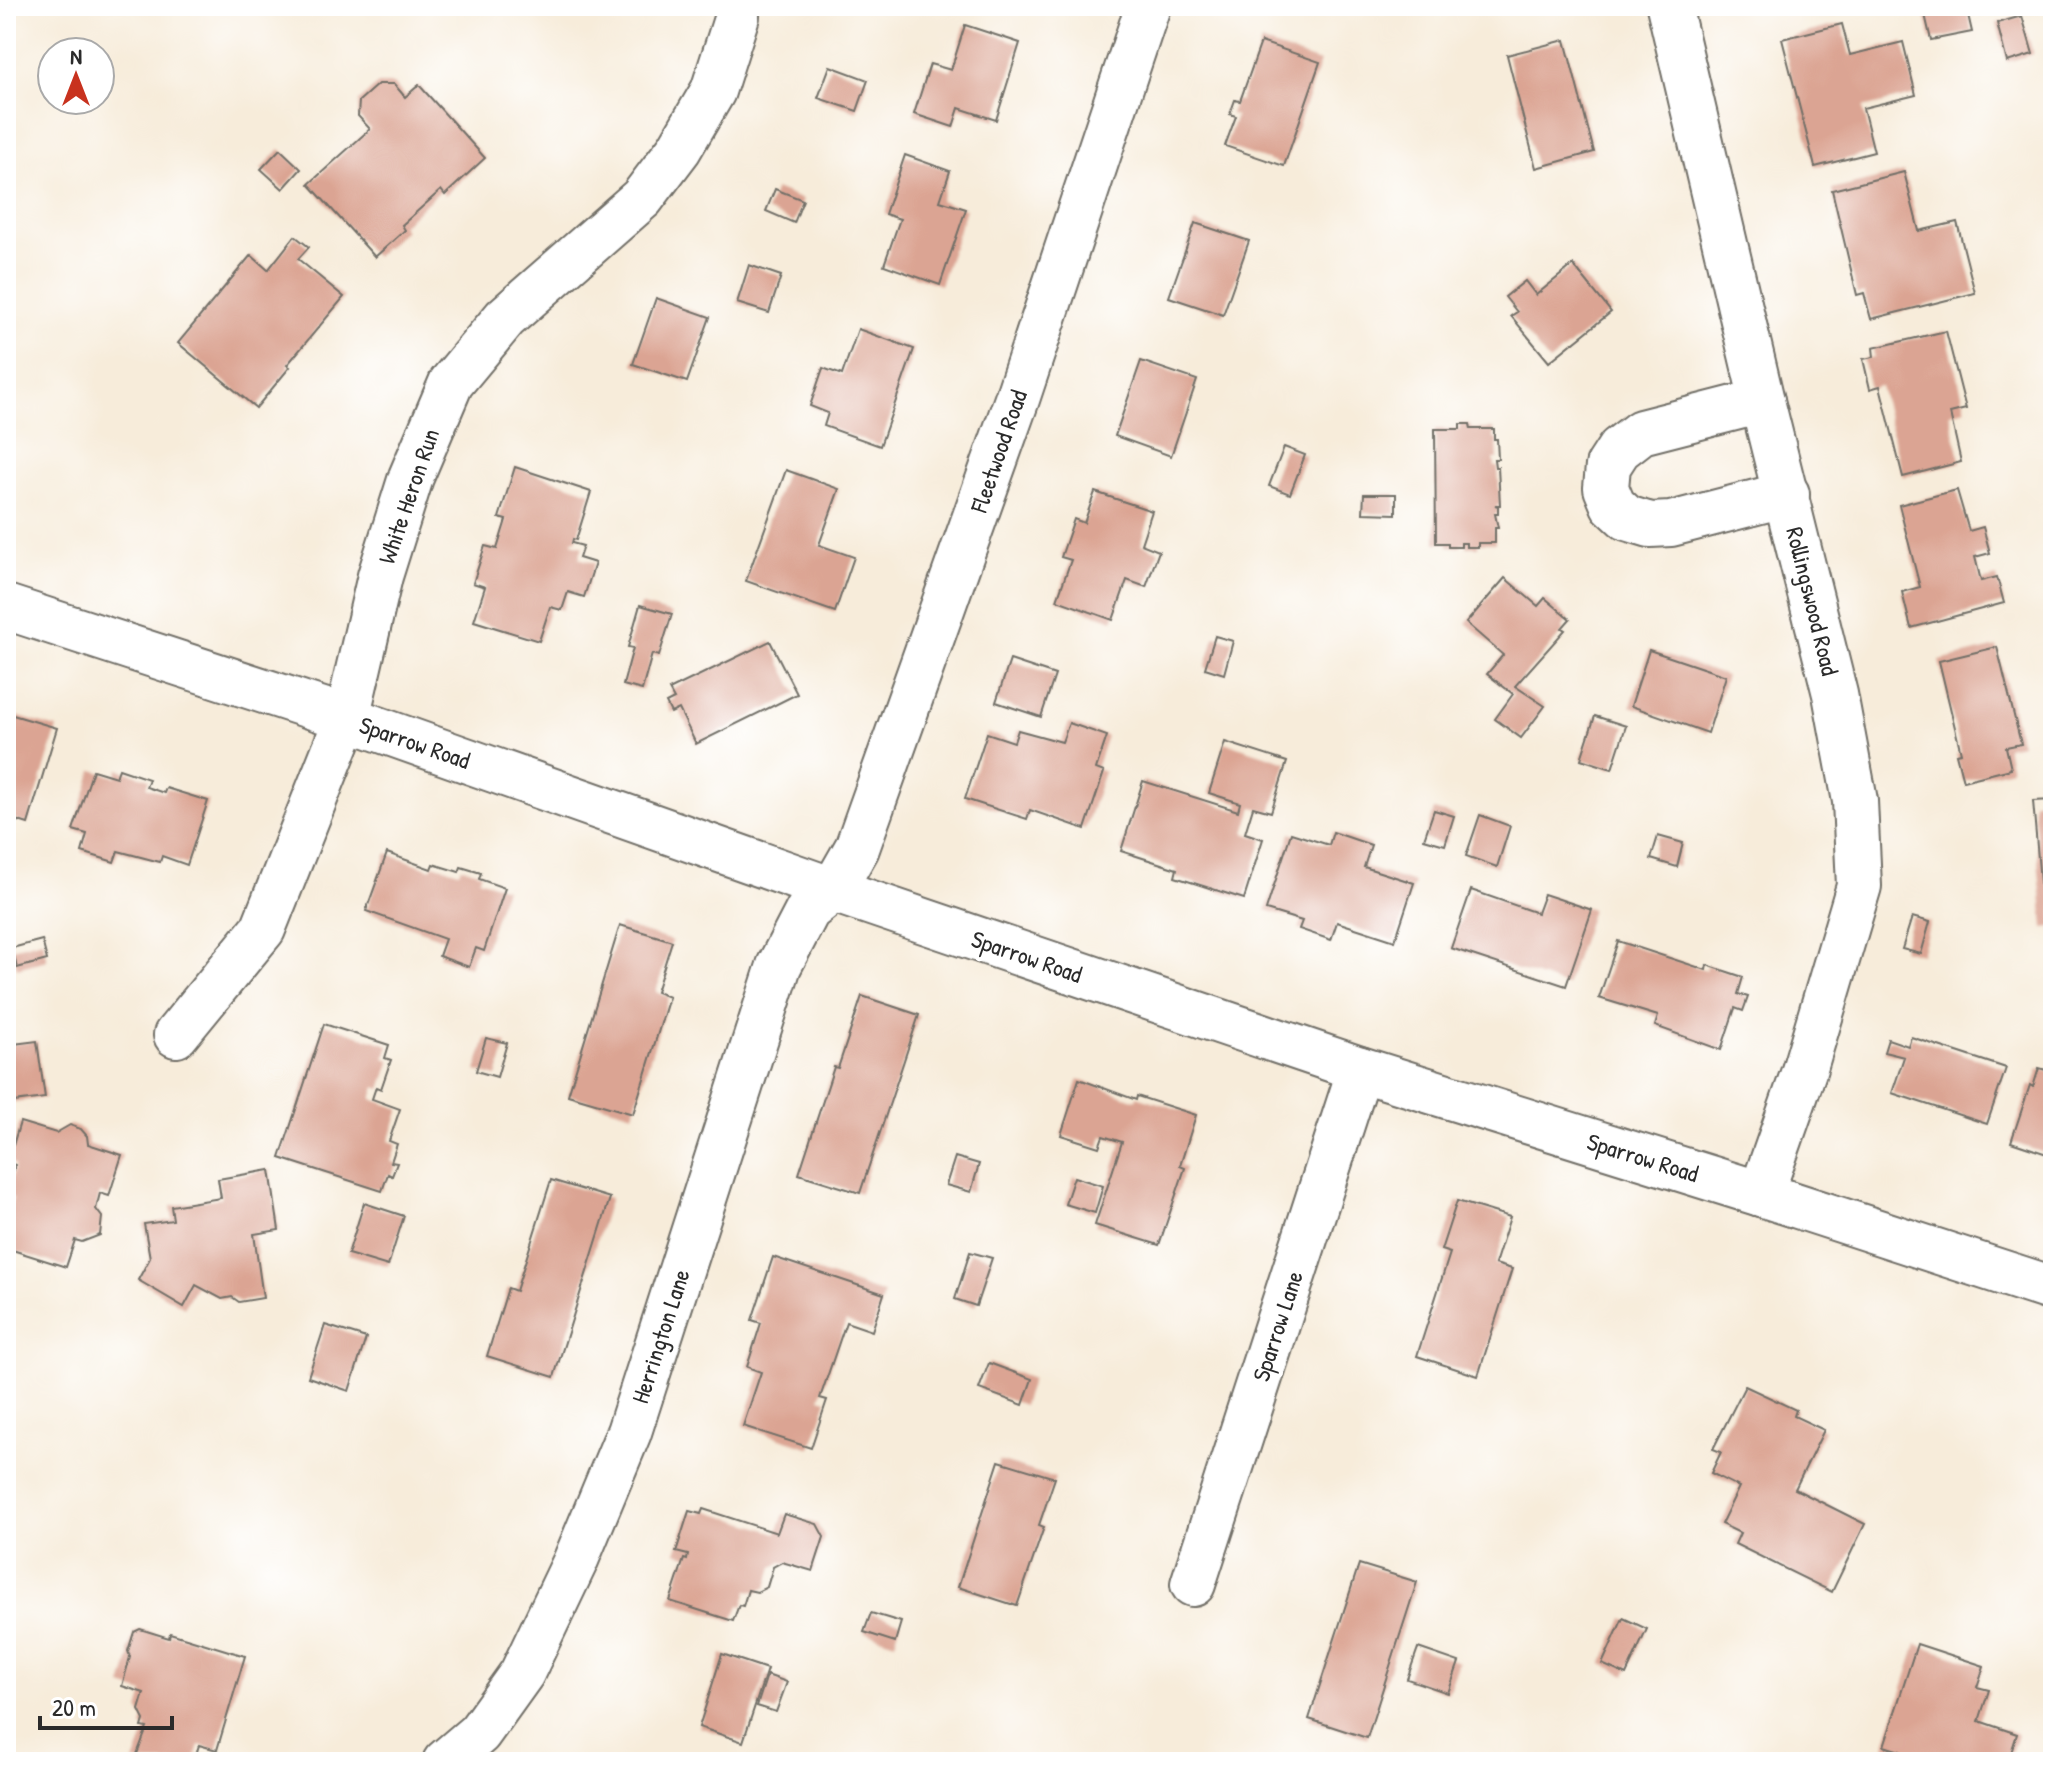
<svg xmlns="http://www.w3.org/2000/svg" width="2059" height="1768" font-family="'Patrick Hand',sans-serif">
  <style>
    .building { fill: #dba493 }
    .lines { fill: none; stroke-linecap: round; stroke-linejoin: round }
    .minor-casing { stroke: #726f68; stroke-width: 48 }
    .minor { stroke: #fff; stroke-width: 44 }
    .labels { text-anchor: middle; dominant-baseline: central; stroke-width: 8; stroke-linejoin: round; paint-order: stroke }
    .street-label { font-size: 24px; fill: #2b2b2b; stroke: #fff }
  </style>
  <rect width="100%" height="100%" fill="#fff"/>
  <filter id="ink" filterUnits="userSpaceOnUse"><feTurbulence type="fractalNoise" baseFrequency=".0125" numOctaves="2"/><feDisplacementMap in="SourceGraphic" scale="16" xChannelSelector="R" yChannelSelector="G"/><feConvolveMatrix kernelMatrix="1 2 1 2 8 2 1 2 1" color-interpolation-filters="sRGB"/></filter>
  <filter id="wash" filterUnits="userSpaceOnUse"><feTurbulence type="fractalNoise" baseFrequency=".006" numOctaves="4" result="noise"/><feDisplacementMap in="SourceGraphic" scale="32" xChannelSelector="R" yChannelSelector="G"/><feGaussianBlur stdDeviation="1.8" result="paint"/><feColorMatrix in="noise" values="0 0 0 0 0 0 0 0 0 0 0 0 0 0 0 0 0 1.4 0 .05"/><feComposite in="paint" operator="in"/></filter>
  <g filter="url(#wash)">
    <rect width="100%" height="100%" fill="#f7ecda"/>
    <g id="blocks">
      <g class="building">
        <path d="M1923,6H1966L1972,32L1931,40Z"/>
        <path d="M2022,16L2033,54L2007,62L1997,23Z"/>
        <path d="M1842,24L1850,55L1903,42L1916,95L1863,108L1874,152L1815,167L1782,39Z"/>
        <path d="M965,25L1020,43L996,120L959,108L953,127L914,114L930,64L951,70Z"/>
        <path d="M1565,40L1594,152L1536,168L1507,55Z"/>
        <path d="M1261,42L1320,62L1284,166L1225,146L1236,116L1230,114L1235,100L1240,101Z"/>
        <path d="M830,66L868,80L857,111L818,98Z"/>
        <path d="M378,84H394L405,97L419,85L485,158L445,195L441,190L402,225L405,230L375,257L309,184L370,129L358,116L359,101Z"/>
        <path d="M280,149L301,169L283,189L261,169Z"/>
        <path d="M905,155L950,171L940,201L966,209L940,285L884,265L900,219L885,214Z"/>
        <path d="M1904,172L1919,231L1957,222L1975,293L1871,319L1864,293L1857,295L1832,190Z"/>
        <path d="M775,189L803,200L794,223L766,211Z"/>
        <path d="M1195,223L1249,241L1223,315L1169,297Z"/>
        <path d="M295,236L309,247L298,259L344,297L287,365L290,367L256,408L178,343L251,255L268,270Z"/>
        <path d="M749,265L781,276L769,313L737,303Z"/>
        <path d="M1573,265L1611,312L1549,362L1511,316L1517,312L1505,297L1525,281L1536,295Z"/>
        <path d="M656,298L710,317L687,382L633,364Z"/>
        <path d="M858,329L914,349L880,446L824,426L828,413L810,406L823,368L842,375Z"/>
        <path d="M1946,331L1966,409L1950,413L1961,462L1903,477L1880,386L1870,389L1863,359L1874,357L1873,348Z"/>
        <path d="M1141,361L1197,380L1171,456L1115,436Z"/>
        <path d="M1460,424H1470L1471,429H1494V439H1497L1498,459H1494L1495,467H1498L1500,505H1495L1498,506V514H1495L1498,528H1495V543H1478V547H1466V543H1461V547H1448V543H1436L1435,429H1460Z"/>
        <path d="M1284,447L1305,455L1290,494L1269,486Z"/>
        <path d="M515,467L591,492L576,540L573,539L572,543L583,546L579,558L595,563L584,597L568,592L562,610L550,607L539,641L474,621L485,587L473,583L485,546L497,549L506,520L499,518Z"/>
        <path d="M786,470L839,489L819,545L854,557L835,612L746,581Z"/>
        <path d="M1957,490L1969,531L1983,527L1990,553L1975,557L1981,581L1997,577L2004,603L1911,628L1902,592L1920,587L1899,505Z"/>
        <path d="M1095,492L1152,511L1141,544L1159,551L1146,587L1127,580L1113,620L1057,600L1071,560L1061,557L1074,519L1084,523Z"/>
        <path d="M1364,494H1396V514L1363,513Z"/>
        <path d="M1505,578L1538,606L1545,598L1570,619L1562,628L1565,630L1515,686L1545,706L1521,738L1495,719L1513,694L1487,674L1503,655L1466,623Z"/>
        <path d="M640,605L672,614L659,656L652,654L642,690L623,685L633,648L628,647Z"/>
        <path d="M1215,636L1233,641L1224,674L1205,668Z"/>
        <path d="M770,641L797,694L696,744L679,709L671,713L666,703L674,699L669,690Z"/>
        <path d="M1997,647L2021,744L2006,747L2011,769L1963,781L1956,754L1961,753L1939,661Z"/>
        <path d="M1649,650L1726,676L1708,733L1631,706Z"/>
        <path d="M1010,660L1055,675L1041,717L996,702Z"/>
        <path d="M6,713L57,728L28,824L6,817Z"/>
        <path d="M1595,716L1626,726L1612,769L1581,759Z"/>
        <path d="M1069,723L1107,736L1096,769L1104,772L1085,829L1030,810L1027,819L965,799L987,733L1014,742L1018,730L1062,742Z"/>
        <path d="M1225,742L1287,762L1271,812L1253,807L1245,833L1263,839L1244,899L1175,877L1177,869L1121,851L1143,781L1238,811L1240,803L1209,793Z"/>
        <path d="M119,769L149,779L146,787L164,793L166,788L208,801L187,865L162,856L160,862L118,851L114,862L82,852L87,834L73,830L93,770L116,777Z"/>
        <path d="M2053,800V927L2044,928L2033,801Z"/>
        <path d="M1434,810L1454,816L1445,845L1424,839Z"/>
        <path d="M1480,815L1510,826L1497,867L1466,856Z"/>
        <path d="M1333,832L1371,845L1364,867L1414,883L1395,941L1337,922L1331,940L1299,929L1302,921L1266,910L1291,833L1329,845Z"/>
        <path d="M1658,836L1683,843L1677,867L1651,859Z"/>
        <path d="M387,853L431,869L433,864L459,872L461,867L481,873L479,879L505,888L484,951L476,948L469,967L439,956L445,939L366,911Z"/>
        <path d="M1471,890L1537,913L1544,894L1592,910L1566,986L1451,948Z"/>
        <path d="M1912,917L1930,922L1921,954L1902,949Z"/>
        <path d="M620,925L672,941L656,992L669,997L633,1114L568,1095Z"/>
        <path d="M42,940L47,960L17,968L12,948Z"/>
        <path d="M1618,941L1706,970L1707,965L1743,977L1738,994L1748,997L1743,1011L1735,1008L1721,1050L1655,1026L1658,1016L1599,998Z"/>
        <path d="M862,996L919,1015L860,1193L799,1174L834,1067L838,1068Z"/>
        <path d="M324,1024L389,1045L385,1058L391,1060L381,1089L376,1087L372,1099L400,1109L389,1141L397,1144L391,1162L397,1163L392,1176L388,1174L382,1191L280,1158Z"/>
        <path d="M1911,1037L2006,1068L1987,1124L1892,1093L1904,1057L1884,1052L1888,1039L1908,1046Z"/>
        <path d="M486,1038L507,1043L497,1077L476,1071Z"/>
        <path d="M37,1041L45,1098L6,1103V1045Z"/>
        <path d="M2039,1068L2053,1072V1156L2011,1142L2030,1085L2033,1087Z"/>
        <path d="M1079,1079L1136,1100L1137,1096L1196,1115L1180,1166L1185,1168L1159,1245L1095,1225L1122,1142L1103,1136L1099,1147L1061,1135Z"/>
        <path d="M20,1122L56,1133L70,1125L81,1129L87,1136L88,1144L122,1155L109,1196L100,1193L96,1209L102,1217L100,1235L82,1242L75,1240L66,1267L6,1248V1221L13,1198L6,1195L15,1165L8,1162Z"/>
        <path d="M955,1157L979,1164L971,1192L946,1185Z"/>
        <path d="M270,1170L279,1230L254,1234L263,1298L239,1302L232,1297L222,1299L196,1285L184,1307L138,1280L150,1258L144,1224L173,1220L171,1206L221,1198L218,1179Z"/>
        <path d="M1074,1177L1103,1186L1095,1213L1065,1204Z"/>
        <path d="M551,1180L610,1198L554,1377L487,1356L508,1288L516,1291Z"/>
        <path d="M1457,1201L1510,1217L1495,1264L1512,1269L1478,1376L1417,1356L1450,1253L1441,1250Z"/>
        <path d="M364,1203L404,1216L388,1266L348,1254Z"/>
        <path d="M970,1252L992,1258L976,1306L955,1299Z"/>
        <path d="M773,1257L884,1294L872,1331L846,1322L820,1398L827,1400L811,1448L743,1426L761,1372L747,1367L761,1323L752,1320Z"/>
        <path d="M325,1325L366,1338L349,1391L308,1377Z"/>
        <path d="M989,1363L1032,1379L1023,1405L979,1389Z"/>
        <path d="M1745,1386L1796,1410L1794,1416L1824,1430L1795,1489L1865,1524L1832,1592L1735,1544L1740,1533L1721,1524L1739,1487L1711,1473L1721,1452L1713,1449Z"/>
        <path d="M999,1461L1055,1478L1039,1525L1044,1527L1017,1606L958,1587Z"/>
        <path d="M703,1509L777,1533L784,1514L817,1524L824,1537L813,1571L782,1562L773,1567L767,1587L757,1592L748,1590L743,1606L739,1605L733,1621L670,1601L684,1559L687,1560L688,1555L676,1552L689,1511L701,1514Z"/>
        <path d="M1359,1564L1417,1582L1367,1738L1309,1719Z"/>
        <path d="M871,1613L901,1622L895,1642L864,1632Z"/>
        <path d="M1623,1618L1647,1629L1626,1675L1602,1664Z"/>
        <path d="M140,1629L169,1638L170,1633L245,1656L217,1750L199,1745L196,1755L206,1758L204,1762H134L147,1728L142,1727L144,1720L139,1710L144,1693L122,1686L130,1657L128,1651L134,1632Z"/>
        <path d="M1917,1644L1984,1666L1977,1687L1989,1690L1979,1721L2017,1734L2008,1762H1896L1900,1751L1884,1746Z"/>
        <path d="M1418,1648L1459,1662L1448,1693L1407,1679Z"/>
        <path d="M722,1654L767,1669L743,1742L699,1727Z"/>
        <path d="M767,1675L787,1682L776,1712L757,1706Z"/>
      </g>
    </g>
  </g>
  <g filter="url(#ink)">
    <use href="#blocks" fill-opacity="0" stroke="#726f68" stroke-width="2"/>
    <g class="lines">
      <g class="minor-casing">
        <g id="minor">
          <path d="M1669,6L1762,401L1835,694L1855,801L1859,886L1804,1071L1761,1194"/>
          <path d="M1762,401L1641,432L1619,449L1608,466L1606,488L1613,505L1627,518L1650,525L1671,524L1787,494"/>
          <path d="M6,607L347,718L833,890L1360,1069L1761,1194L2053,1289"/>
          <path d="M176,1035L263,929L347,718L380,576L411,477L451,383L505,318L642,198L679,149L713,91L737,16"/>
          <path d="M1193,1584L1360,1069"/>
          <path d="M445,1762L479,1733L522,1673L575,1562L629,1432L779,966L808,910L833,890L857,848L1017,399L1148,6"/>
        </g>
      </g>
      <use href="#minor" class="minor"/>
    </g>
  </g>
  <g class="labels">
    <g class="street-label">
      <text transform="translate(998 451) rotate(-71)">Fleetwood Road</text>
      <text transform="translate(408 496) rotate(-71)">White Heron Run</text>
      <text transform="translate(1813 601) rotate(76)">Rollingswood Road</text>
      <text transform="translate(415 742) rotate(19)">Sparrow Road</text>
      <text transform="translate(1027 956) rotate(19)">Sparrow Road</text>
      <text transform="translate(1643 1157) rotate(17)">Sparrow Road</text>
      <text transform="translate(1277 1326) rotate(-72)">Sparrow Lane</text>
      <text transform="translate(660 1336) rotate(-72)">Herrington Lane</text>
    </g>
  </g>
  <rect width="2059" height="1768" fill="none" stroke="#fff" stroke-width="32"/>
  <g transform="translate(76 76)"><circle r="38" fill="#ffffff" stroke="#aaaaaa" stroke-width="2"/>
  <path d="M0-6L14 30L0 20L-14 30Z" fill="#c8321e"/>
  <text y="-12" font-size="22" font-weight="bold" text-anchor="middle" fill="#2b2b2b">N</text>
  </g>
  <path d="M40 1716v12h132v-12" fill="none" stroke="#2b2b2b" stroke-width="4"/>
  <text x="52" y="1716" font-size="24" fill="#2b2b2b" stroke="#ffffff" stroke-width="6" paint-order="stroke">20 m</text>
</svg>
